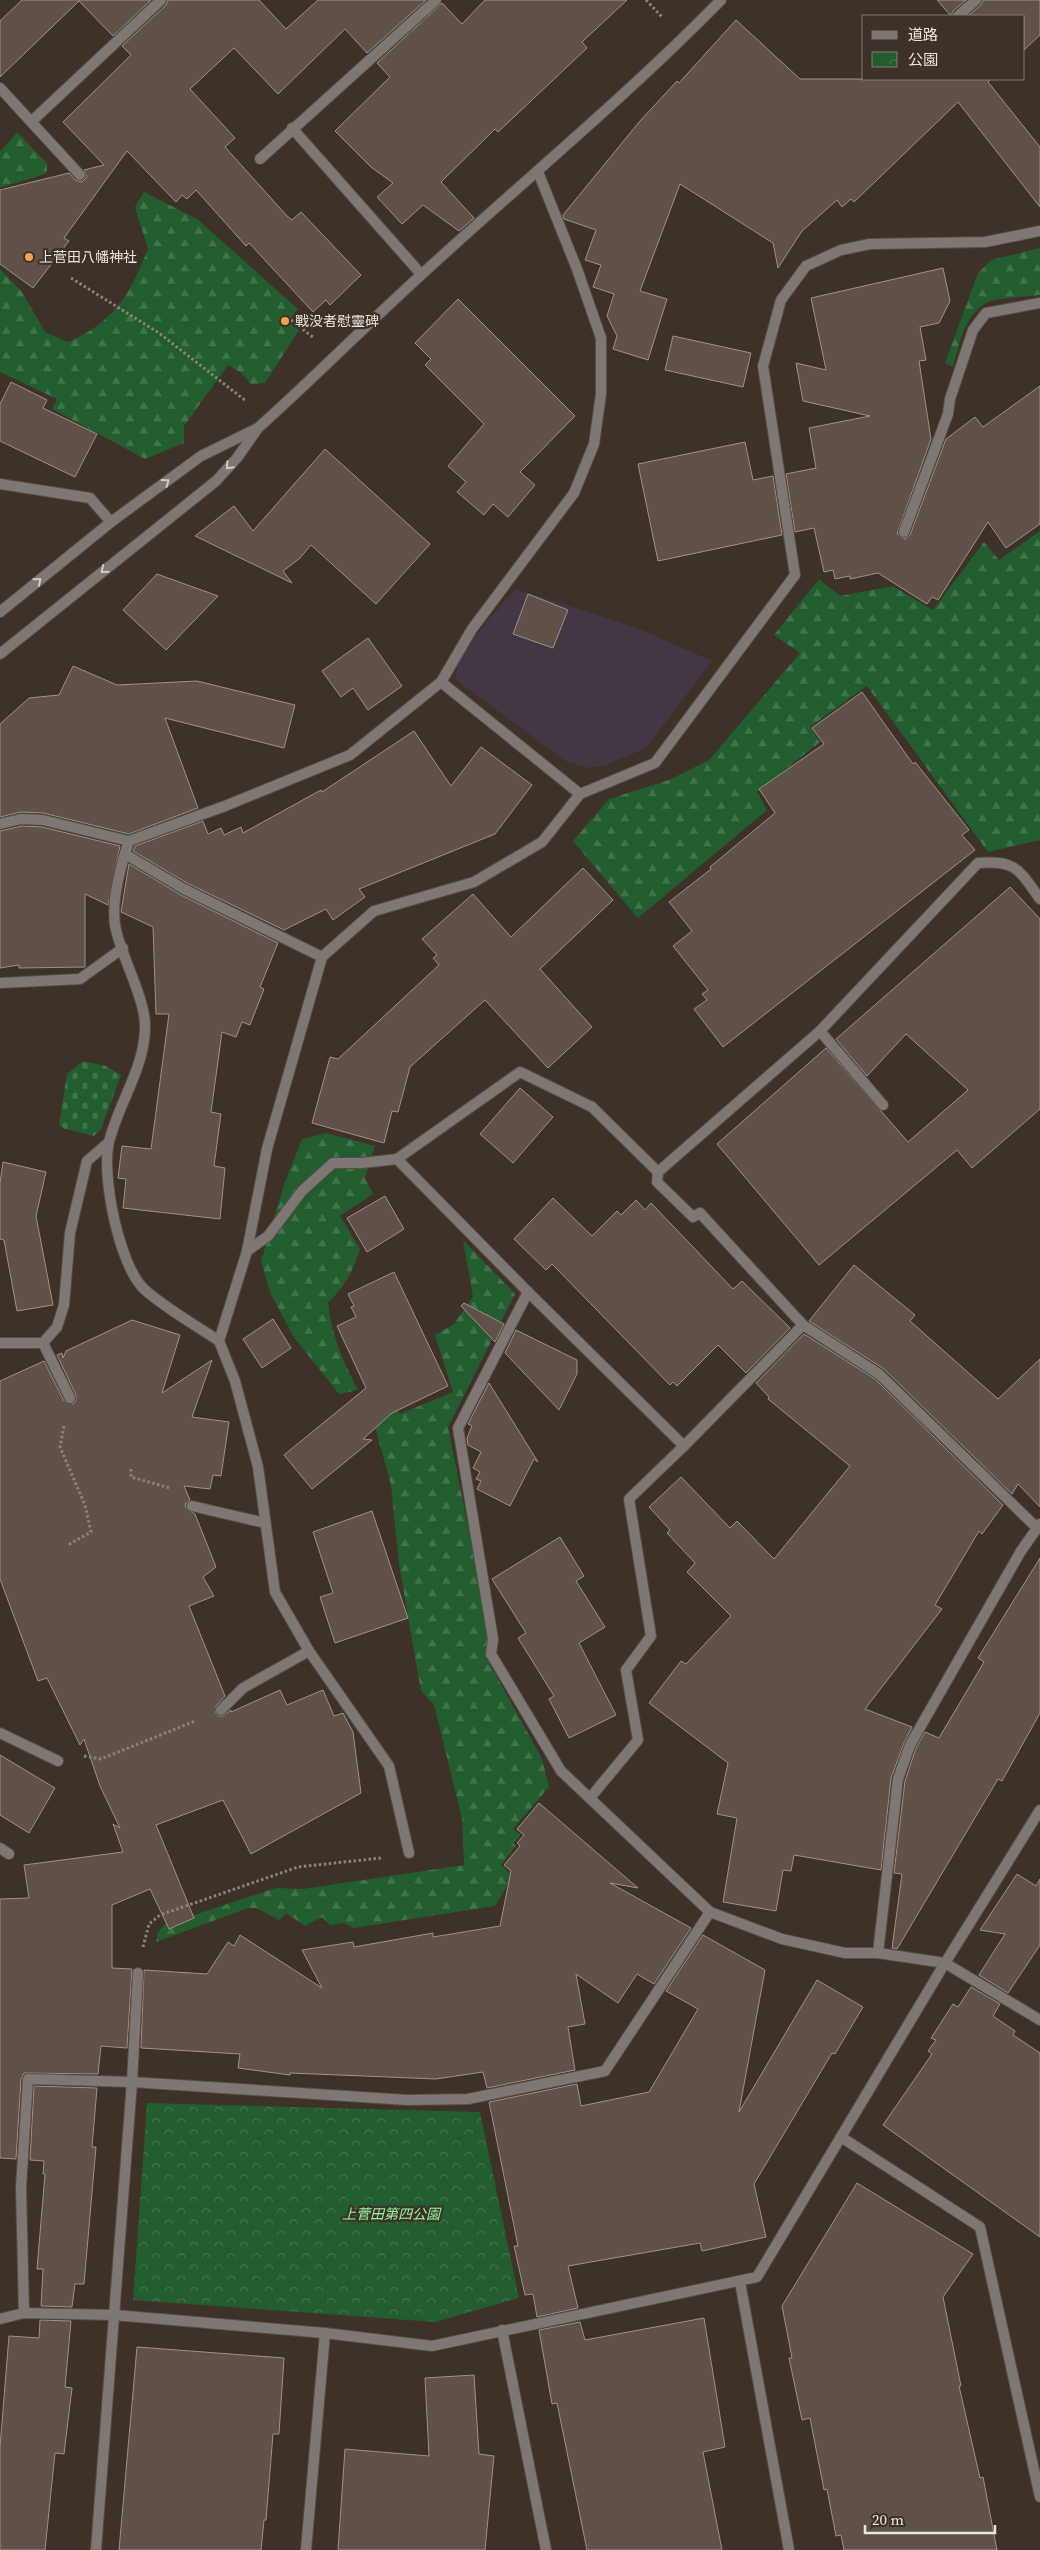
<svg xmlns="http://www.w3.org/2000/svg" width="1040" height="2550" font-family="'Source Serif 4','Noto Sans JP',serif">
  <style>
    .industrial { fill: #433746 }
    .forest { fill: url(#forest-firs) }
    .cemetery { fill: url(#cemetery-stones) }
    .park { fill: url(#park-crowns) }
    .building { fill: #605249; stroke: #a09086 }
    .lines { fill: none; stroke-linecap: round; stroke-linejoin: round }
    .service-casing { stroke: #5a4d45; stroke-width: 12 }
    .minor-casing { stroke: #5a4d45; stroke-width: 12 }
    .tertiary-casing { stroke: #5a4d45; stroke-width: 12 }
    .path { stroke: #8c8179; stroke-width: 3; stroke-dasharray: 2.5 2.5; stroke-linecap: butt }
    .service { stroke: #7e7773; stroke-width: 10 }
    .minor { stroke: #7e7773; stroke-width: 10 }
    .tertiary { stroke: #7e7773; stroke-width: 10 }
    .oneway { stroke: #d0c8c3 }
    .poi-dot { fill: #f8a14a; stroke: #3e3128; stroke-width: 2 }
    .labels { text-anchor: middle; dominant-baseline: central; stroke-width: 4.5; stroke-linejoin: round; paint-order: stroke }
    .poi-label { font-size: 14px; fill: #ece3de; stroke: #3e3128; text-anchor: start }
    .park-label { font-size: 14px; font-style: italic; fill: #8ff5a0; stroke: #3e3128 }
  </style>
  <defs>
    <pattern id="forest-firs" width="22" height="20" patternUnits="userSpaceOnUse" patternTransform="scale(1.25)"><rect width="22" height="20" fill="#215d2e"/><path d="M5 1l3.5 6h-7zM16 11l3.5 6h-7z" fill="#41744c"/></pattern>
    <pattern id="cemetery-stones" width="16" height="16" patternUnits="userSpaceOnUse" patternTransform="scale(1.25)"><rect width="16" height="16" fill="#215d2e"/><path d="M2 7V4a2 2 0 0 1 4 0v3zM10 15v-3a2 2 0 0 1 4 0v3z" fill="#41744c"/></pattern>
    <pattern id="park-crowns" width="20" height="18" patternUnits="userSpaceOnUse" patternTransform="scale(1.25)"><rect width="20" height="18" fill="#215d2e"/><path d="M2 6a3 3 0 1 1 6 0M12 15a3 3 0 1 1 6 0" fill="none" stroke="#41744c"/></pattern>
  </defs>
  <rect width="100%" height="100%" fill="#3e3128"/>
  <path class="industrial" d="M516,589L637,628L712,661L646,748L604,766L589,768L567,762L456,680L458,659L490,618Z"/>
  <g class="forest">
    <path d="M17,132L47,163V173L0,188V152Z"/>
    <path d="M144,192L197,219L298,309L288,322L299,330L265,383L251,384L240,372L228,365L184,426V443L145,459L52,409L57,399L0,372V269L22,292L45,332L68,342C116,321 129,295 148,249L135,207Z"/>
    <path d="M1040,248V295C1027,297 997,297 986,303C964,315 959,345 953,367L945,363L978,273L991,260Z"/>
    <path d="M1040,531V840L988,852L867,686L810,727L820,742L757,792L767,810L638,918L573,841L609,799L669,780L709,760L800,653L774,635L819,579L840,596L893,586L933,610L984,542L999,560Z"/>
    <path d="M326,1133L375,1146L365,1178L373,1194L340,1216L360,1249C353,1271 345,1287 328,1302C331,1335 343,1361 358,1390L339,1394L293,1336L270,1292L261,1261L284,1185L302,1139Z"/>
    <path d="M463,1240L515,1294L448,1427L490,1636L486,1657L542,1759L549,1787L513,1829L521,1835L513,1843L516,1846L501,1865L513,1876L495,1906L353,1928L345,1923L330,1925L322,1917L305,1926L286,1913L279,1920L256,1908H248L156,1942L158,1932L164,1925L276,1888L303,1889L464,1865L462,1818L434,1705L421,1691L399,1564L391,1485L369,1405L391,1398L400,1414L453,1392L435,1335L454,1324L473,1297Z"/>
  </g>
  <path class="cemetery" d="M83,1061L106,1066L121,1075L101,1129L94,1136L65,1129L59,1125L67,1074Z"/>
  <path class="park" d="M147,2103L480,2112L519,2298L435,2322L133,2300Z"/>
  <g class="building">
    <path d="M22,0H151L113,36L79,1L0,77V21Z"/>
    <path d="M168,0H259L286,29L318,0H426L367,53L345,29L278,94L234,48L190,89L235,138L225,147L287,216L292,220L301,212L361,275L330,305L326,300L313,312L249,243L246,246L196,190L187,199L182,195L176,202L127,151L64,238L69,241L33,288L0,264V190L69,173L75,180L82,182L87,177L84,170L104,165L63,122L131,55L122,46L166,5Z"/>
    <path d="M485,0H627L582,42L587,48L498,132L495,129L441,182L474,218L459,231L423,205L402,224L377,197L393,183L371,167L335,131L390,77L377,63L442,3L462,24Z"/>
    <path d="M937,0H966L953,11L951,16Z"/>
    <path d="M983,0H1040V35L1024,50V16H968L981,5Z"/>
    <path d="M736,20L800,79H991L988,82L1040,147V207L958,102L854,202L851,199L842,207L837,200L802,231L778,268L773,243L680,184L640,291L667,299L648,360L613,349L617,336L607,316L614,294L593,287L601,265L585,260L596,230L564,219L563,215L640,121L677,81L679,83Z"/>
    <path d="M943,268L950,301L939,323L920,327L926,360L919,361L931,439L897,534L905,539L910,535L946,439L975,417L983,427L1040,386V524L1006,548L988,522L938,600L932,597L927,604L878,573L850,579V576L835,579L833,570L824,572L814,528L795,532L786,474L816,468L809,428L870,416L803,401L796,363L826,370L811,298Z"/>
    <path d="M458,299L575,416L520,472L535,485L508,517L493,504L484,515L457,492L466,482L448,466L484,424L425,365L431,359L415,343Z"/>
    <path d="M673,336L751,353L743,387L665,370Z"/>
    <path d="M11,382L47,400L43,408L97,434L75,477L0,441V404Z"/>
    <path d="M745,442L753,480L773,476L782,535L658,561L638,464Z"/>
    <path d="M325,449L430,544L376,604L311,545L299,559L283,571L292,583L195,536L234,506L253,531Z"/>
    <path d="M157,574L218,596L166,650L123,610Z"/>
    <path d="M528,594L568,610L553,648L513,634Z"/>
    <path d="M368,638L402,686L368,710L353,688L341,697L322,671Z"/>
    <path d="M73,666L117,685L197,681L295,705L284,748L165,718L198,808L129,834L43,813L21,812L0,817V724L29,698L59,695Z"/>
    <path d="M862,692L913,764L915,762L969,830L962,835L975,850L723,1047L694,1009L707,1000L702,994L708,990L673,946L692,931L669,902L711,869L710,867L775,813L759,789L824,744L812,728Z"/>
    <path d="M414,731L451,786L481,747L532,785L495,834L359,889L365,897L333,920L326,909L284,930L187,883L133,851L135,846L203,821L208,834L221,828L224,835L241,827L243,833L321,790L322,792Z"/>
    <path d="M22,826L42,827L120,846L108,905L85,894V967L19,968V965L0,968V831Z"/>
    <path d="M129,864L181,895L278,943L260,987L264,989L250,1025L242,1022L236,1037L222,1032L211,1112L221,1114L214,1166L225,1168L220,1219L123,1208L126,1179L118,1178L122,1146L151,1149L169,1014H156L153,927L121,912Z"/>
    <path d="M583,868L613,900L540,969L592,1027L548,1068L485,1000L410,1067L398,1112L392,1111L384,1143L312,1123L330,1057L338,1059L439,965L433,958L437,955L422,939L473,894L511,937Z"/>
    <path d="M1010,887L1040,919V1109L972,1168L957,1150L819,1265L717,1144L826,1048L908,1142L968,1090L906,1034L867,1076L836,1039Z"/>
    <path d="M520,1088L553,1117L513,1163L480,1134Z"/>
    <path d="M3,1162L46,1172L36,1216L53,1305L17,1311L4,1240L0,1239V1183Z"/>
    <path d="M385,1196L404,1229L367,1252L347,1218Z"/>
    <path d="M553,1198L592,1236L617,1211L621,1215L636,1200L645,1210L651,1203L733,1289L742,1281L790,1328L746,1373L718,1345L677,1386L673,1382L670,1385L552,1264L546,1270L514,1239Z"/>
    <path d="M854,1265L915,1315L910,1321L998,1399L1040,1359V1507L1018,1484L1012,1494L884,1369L809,1321Z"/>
    <path d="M394,1272L448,1386L392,1413L363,1439L372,1440L312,1489L284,1455L366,1388L337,1326L356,1317L351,1307L354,1306L348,1294Z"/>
    <path d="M464,1303L504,1324L495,1342L461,1306Z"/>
    <path d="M273,1319L291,1348L262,1368L243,1339Z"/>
    <path d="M132,1320L180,1335L162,1393L212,1360L192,1417L229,1422L221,1476L213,1475L210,1489L184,1486L190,1500L185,1504L186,1508L195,1514L216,1567L203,1577L214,1596L189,1606L225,1696L216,1706L215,1712L219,1716H223L231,1710V1712L280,1690L287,1705L323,1690L334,1716L343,1713L353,1732L361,1793L251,1854L223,1800L156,1825L194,1918L169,1929L150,1889L112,1905V1968L132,1969L127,2048L101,2046L98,2074L24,2073L21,2079L16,2159L0,2158V1899L29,1898L24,1865L123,1852L113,1824L120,1828L100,1786L84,1739L80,1745L47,1678L38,1681L0,1579V1381L44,1361L64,1401L73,1404L76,1401V1395L57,1355L62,1353L63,1358L66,1351Z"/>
    <path d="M516,1330L577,1360V1374L559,1410L505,1353Z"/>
    <path d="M804,1334L875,1379L1003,1505L982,1534L979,1531L935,1605L942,1609L865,1709L912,1727L904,1743L891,1778L881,1870L794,1855L791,1871L783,1870L776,1911L723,1902L737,1818L717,1814L728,1763L649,1703L681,1661L686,1664L731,1616L687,1572L695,1563L667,1533L670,1530L649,1507L681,1477L730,1528L737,1521L774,1559L850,1466L768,1399L769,1397L756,1383Z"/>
    <path d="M489,1383L538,1462L534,1459L510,1506L477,1489L481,1481L476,1479L480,1472L473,1468L481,1452L468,1445L467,1438L472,1426L468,1424Z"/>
    <path d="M372,1511L408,1618L335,1643L320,1597L333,1593L313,1532Z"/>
    <path d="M560,1537L584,1576L576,1581L605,1627L579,1643L616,1715L569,1738L549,1699L554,1696L518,1638L526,1633L492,1579Z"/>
    <path d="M1040,1558V1713L1002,1781L998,1779L897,1949L892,1948L902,1874L894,1873L905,1781L916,1748L925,1732L939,1738L984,1662L978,1658Z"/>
    <path d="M0,1755L55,1788L29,1833L0,1815Z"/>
    <path d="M539,1803L638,1888L610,1883L691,1928L654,1984L637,1974L618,2003L576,1974L585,2024L568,2027L575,2070L487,2088L483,2072L436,2079L290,2073V2075L238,2068L240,2054L141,2048L144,1970L207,1974L228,1942L234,1946L240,1935L322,1988L302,1950L353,1942L354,1947L433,1933V1937L500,1926L511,1871L504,1865L520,1846L517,1843L524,1835L517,1829Z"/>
    <path d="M1017,1874L1036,1886L1040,1879V1945L1008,1993L979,1975L1005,1934L980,1930Z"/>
    <path d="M703,1935L765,1970L739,2112L817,1980L863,2007L835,2054L832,2053L754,2184L766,2237L702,2251L700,2243L568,2266L578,2308L537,2317L533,2294L525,2295L514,2246H518L489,2102L577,2084L581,2106L649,2092L698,2009L666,1991Z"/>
    <path d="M971,1987L1000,2004L993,2016L1015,2031L1013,2035L1040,2053V2237L883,2125L932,2054L928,2051L936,2040L931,2038L953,2004L958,2007Z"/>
    <path d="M34,2086L97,2088L92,2147H96L84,2284H75L72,2307L41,2306L43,2269H37L45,2174H43L44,2161L30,2160Z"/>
    <path d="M857,2183L973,2254L943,2297L961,2386H959L980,2478L983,2477L997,2550H844L841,2535L836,2536L827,2489L824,2490L810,2418L802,2420L789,2358H792L782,2306Z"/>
    <path d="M704,2318L725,2447L703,2452L722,2550H587L557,2403L552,2404L539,2330L580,2322L585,2340Z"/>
    <path d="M40,2320L71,2321L65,2387L72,2388L64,2454L55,2453L45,2550H0V2447L9,2336L39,2338Z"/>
    <path d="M137,2347L284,2358L279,2434H273L266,2520H264L261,2550H119Z"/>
    <path d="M474,2375L479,2454L494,2456L485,2550H338L345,2449L429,2456L425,2378Z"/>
  </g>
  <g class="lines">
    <g class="service-casing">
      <g id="service">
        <path d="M904,532L948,414L950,399L973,330L986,313L1040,303"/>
        <path d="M125,854L184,889L322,957"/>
        <path d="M0,983L80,979L123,948"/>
        <path d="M820,1031L883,1105"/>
        <path d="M592,1107L658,1172L820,1031L978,863C1017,860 1019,870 1040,899"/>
        <path d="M658,1172L657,1182L693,1217L700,1213"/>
        <path d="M43,1343L70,1398"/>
        <path d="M192,1506L265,1523"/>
        <path d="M491,1654L493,1639L458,1428L528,1292"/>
        <path d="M221,1710L243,1688L309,1651"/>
      </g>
    </g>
    <g class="minor-casing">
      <g id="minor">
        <path d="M958,16L976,0"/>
        <path d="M0,88L80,175"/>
        <path d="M32,121L161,0"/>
        <path d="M292,128L421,274"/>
        <path d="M260,159L436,0"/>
        <path d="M0,484L90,498L111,522"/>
        <path d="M580,794L655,763L795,575L763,366L781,300L806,266L841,250L870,244L985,242L1040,231"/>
        <path d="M0,824L21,819L43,820L129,841"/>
        <path d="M592,1107L520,1072L397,1159L528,1292L684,1446L803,1325L879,1374L1037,1528"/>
        <path d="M700,1213L803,1325"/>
        <path d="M247,1251L268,1236L302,1191L333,1163H362L397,1159"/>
        <path d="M219,1341C197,1326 162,1306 144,1289C119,1265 101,1175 109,1142C119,1101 146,1067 145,1024C144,997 122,957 116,930C110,905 121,865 129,841L225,806L350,755L441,682"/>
        <path d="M0,1343H43L57,1327L64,1305L70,1233L87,1161L108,1143"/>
        <path d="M491,1654L561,1771L710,1912L782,1939L845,1953H878L945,1963L1040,2020"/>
        <path d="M0,1733L58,1761"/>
        <path d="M590,1798L638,1740L626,1670L651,1636L629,1499L684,1446"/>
        <path d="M0,1848L9,1854"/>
        <path d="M409,1853L389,1766L309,1651L275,1592L258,1467L235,1381L219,1341L247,1251L267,1149L322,957L374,911L474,882L542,842L580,794L441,682L472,629L574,493L594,444L601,394V338L577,269L538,172"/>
        <path d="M878,1953L898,1779L910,1745L1021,1551L1040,1524"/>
        <path d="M841,2137L980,2227L1040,2497"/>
        <path d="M740,2282L789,2550"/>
        <path d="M24,2313L21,2187L28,2079L132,2082L407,2100L468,2099L605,2071L710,1912"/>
        <path d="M0,2319L24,2313L114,2315L325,2333L432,2346L757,2277L945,1963L1040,1810"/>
        <path d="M502,2330L546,2550"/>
        <path d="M96,2550L132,2082L138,1973"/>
        <path d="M306,2550L325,2333"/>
      </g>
    </g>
    <g class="tertiary-casing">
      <g id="tertiary">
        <path d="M0,612L111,522L201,456L256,429"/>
        <path d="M0,654L216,481L237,458L258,428C314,378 366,325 421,275C521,183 626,97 721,0"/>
      </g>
    </g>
    <g class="path">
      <path d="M646,0L663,18"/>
      <path d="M71,278L159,333L246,401"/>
      <path d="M291,320L314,338"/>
      <path d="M64,1426L60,1447L85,1505L91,1532L68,1545"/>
      <path d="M131,1469V1477L170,1488"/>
      <path d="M84,1756L101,1759L195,1721"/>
      <path d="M143,1947L149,1924L160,1915L298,1867L381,1858"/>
    </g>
    <use href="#service" class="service"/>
    <use href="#minor" class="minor"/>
    <use href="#tertiary" class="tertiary"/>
  </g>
  <defs><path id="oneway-chevron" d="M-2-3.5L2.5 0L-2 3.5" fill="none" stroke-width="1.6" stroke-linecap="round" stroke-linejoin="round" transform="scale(1.25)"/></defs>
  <g class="oneway">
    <use href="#oneway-chevron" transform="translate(229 466) rotate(133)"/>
    <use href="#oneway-chevron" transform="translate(166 482) rotate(-36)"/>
    <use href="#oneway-chevron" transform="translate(104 570) rotate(141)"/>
    <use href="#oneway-chevron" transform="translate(38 581) rotate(-39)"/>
  </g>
  <g class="poi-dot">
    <circle cx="29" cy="257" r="5"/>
    <circle cx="285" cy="321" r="5"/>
  </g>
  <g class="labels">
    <g class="poi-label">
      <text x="39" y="257">上菅田八幡神社</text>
      <text x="295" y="321">戰没者慰靈碑</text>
    </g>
    <g class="park-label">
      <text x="391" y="2214">上菅田第四公園</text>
    </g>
  </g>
  <rect x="862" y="15" width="162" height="65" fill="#3e3128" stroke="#847871"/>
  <rect x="872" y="31" width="25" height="8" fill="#7e7773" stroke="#847871"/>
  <text x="908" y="40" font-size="15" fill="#ece3de">道路</text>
  <rect x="872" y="52" width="25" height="15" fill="url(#park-crowns)" stroke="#847871"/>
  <text x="908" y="65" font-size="15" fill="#ece3de">公園</text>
  <path d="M865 2525v8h130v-8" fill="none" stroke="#ece3de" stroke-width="2.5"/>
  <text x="872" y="2525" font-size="15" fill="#ece3de" stroke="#3e3128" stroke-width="4" paint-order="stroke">20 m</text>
</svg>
